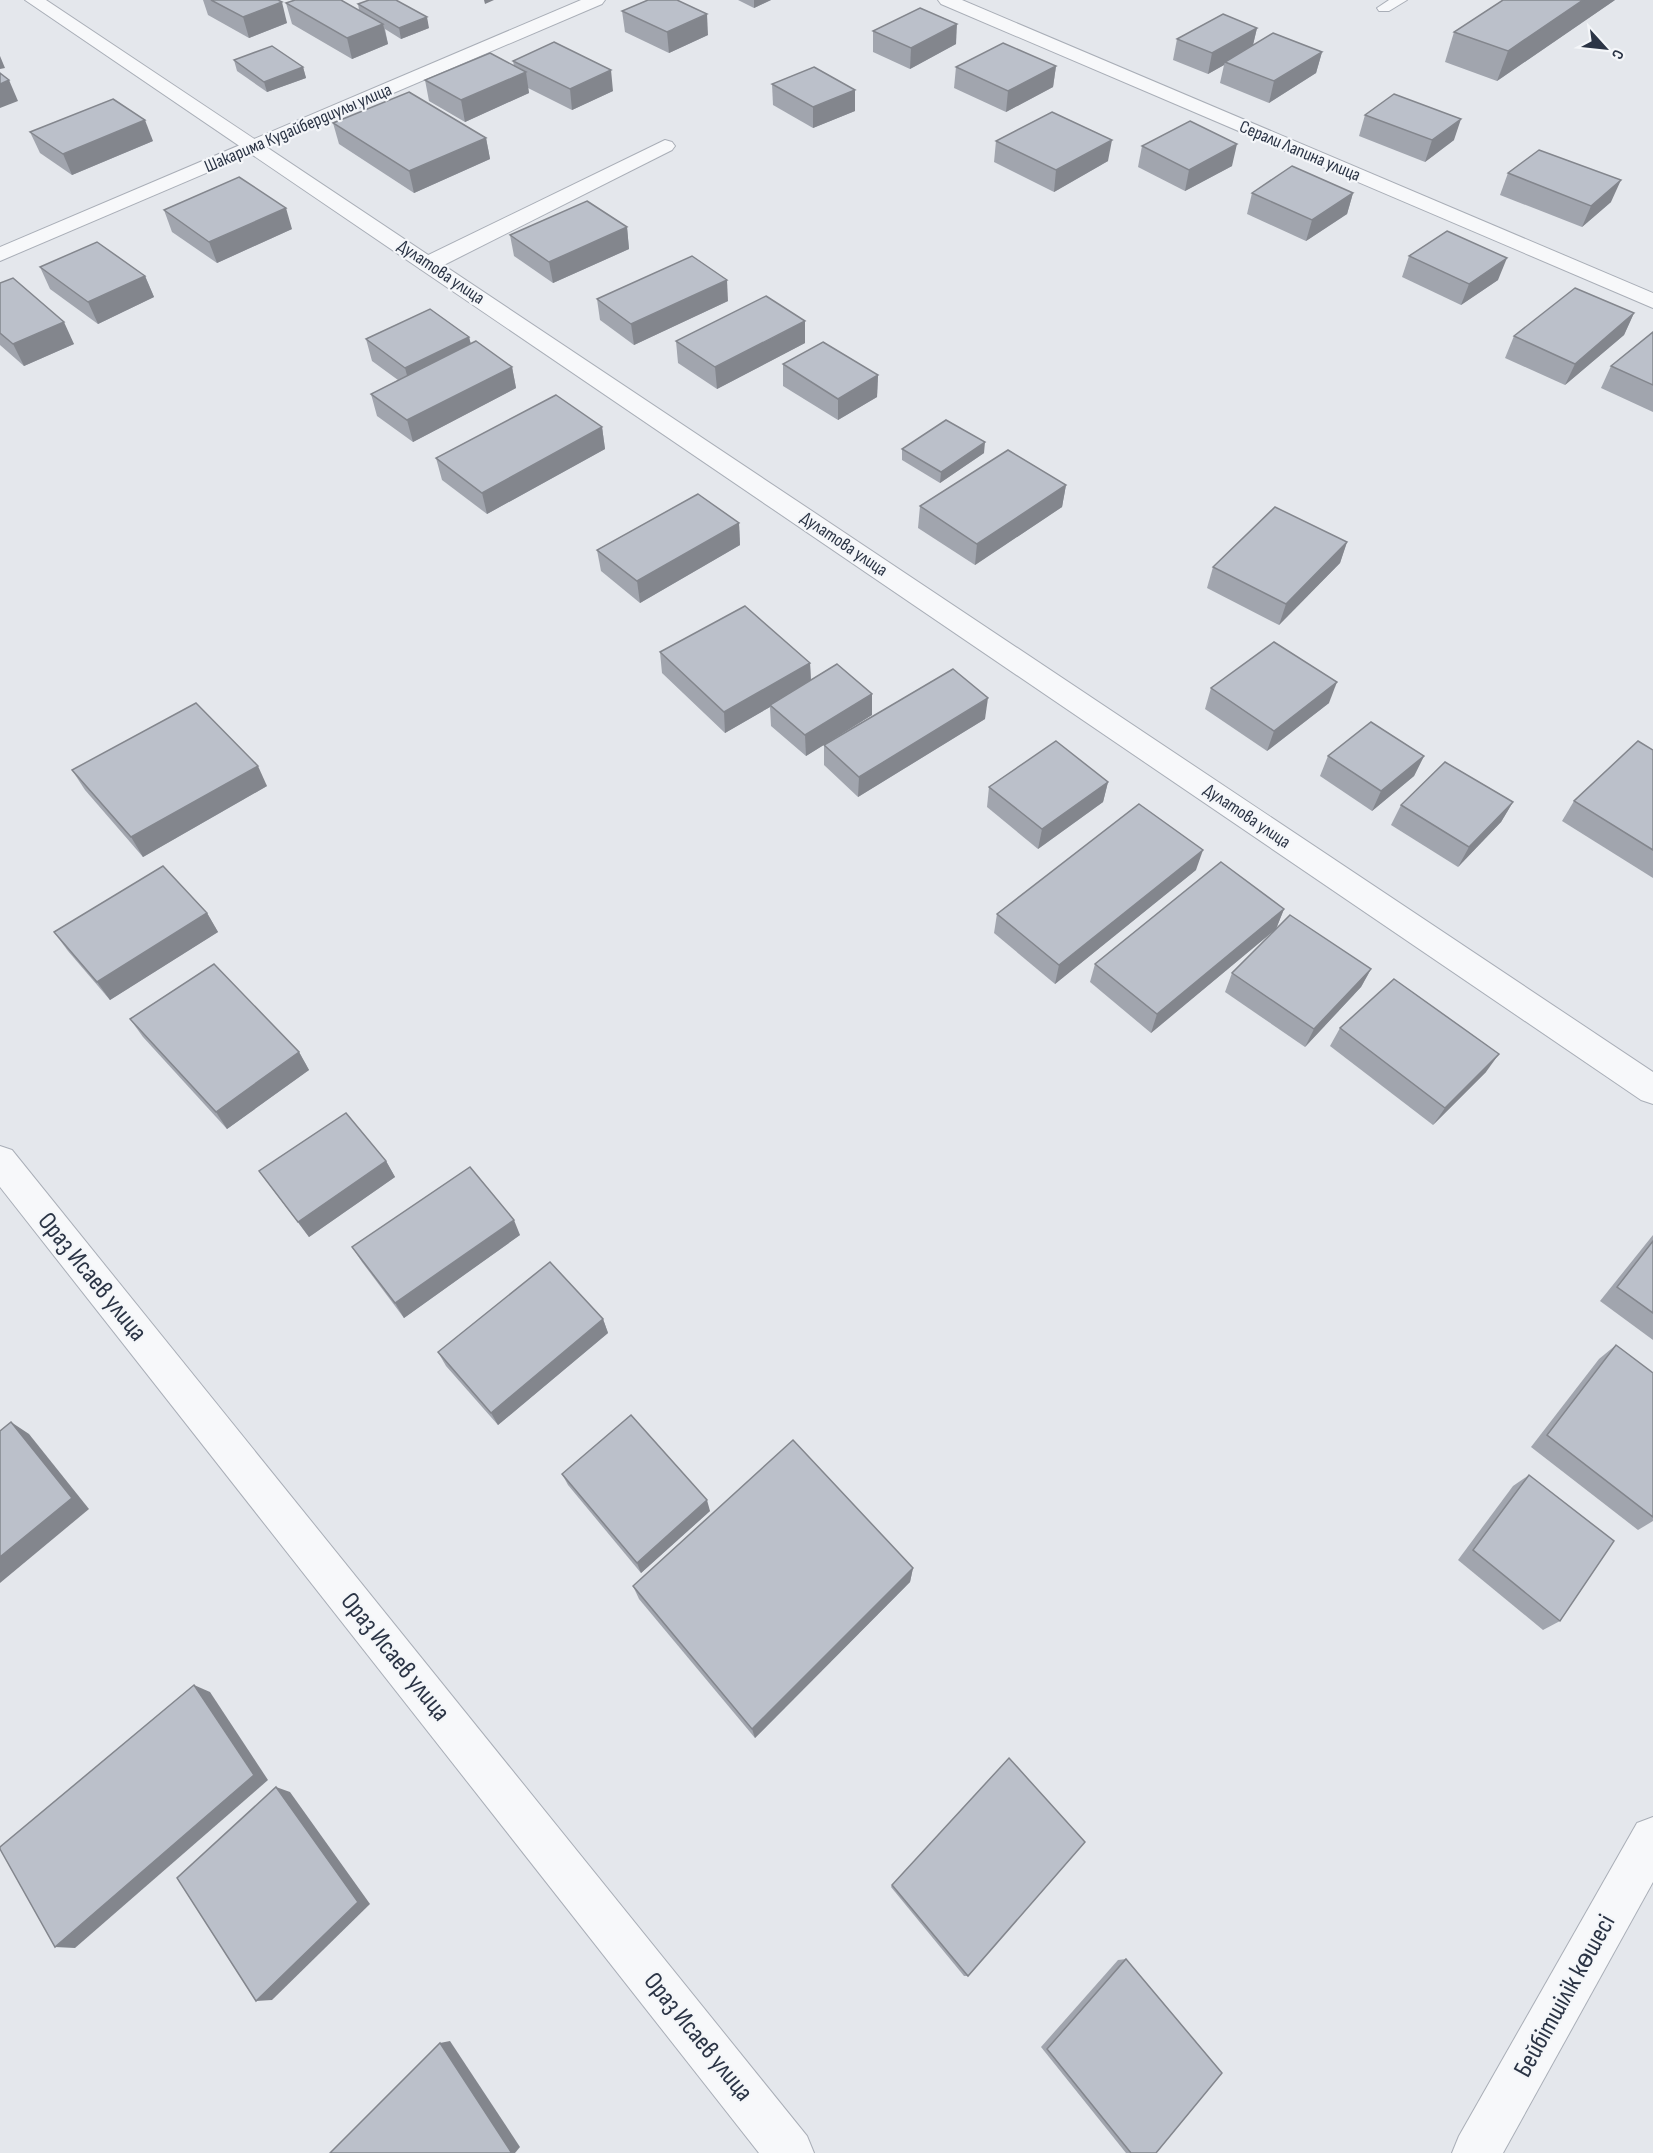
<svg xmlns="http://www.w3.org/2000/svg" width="1653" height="2153" font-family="'Sofia Sans Condensed',sans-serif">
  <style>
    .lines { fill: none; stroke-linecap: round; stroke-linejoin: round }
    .service-casing { stroke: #a9aeb7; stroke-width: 2 }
    .minor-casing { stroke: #a9aeb7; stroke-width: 2 }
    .tertiary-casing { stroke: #a9aeb7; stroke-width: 2 }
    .service { fill: #f7f8fa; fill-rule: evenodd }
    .minor { fill: #f7f8fa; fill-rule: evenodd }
    .tertiary { fill: #f7f8fa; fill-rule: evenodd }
    .wall { fill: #a1a5ae }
    .shaded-wall { fill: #83868d }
    .building { fill: #bbc0ca; stroke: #83868d; stroke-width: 1.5 }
    .labels { text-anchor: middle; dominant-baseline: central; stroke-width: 4.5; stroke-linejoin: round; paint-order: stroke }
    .far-street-label { font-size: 18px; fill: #2b3445; stroke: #f4f6f9 }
    .near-street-label { font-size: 26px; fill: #2b3445; stroke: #f4f6f9 }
  </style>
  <rect width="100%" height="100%" fill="#e4e7ec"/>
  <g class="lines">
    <g class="service-casing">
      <path id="service" d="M1389,0H1407L1389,11H1379L1377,8Z"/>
    </g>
    <g class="minor-casing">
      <g id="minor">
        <path d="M581,0H605L602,4L0,261V247Z"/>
        <path d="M938,0H962L1653,293V308L941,4Z"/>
        <path d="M665,140L672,142L675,146L672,150L436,269L428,270L420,269L417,264L420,259Z"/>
        <path d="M0,1146L12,1150L807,2136L814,2153H759L0,1187Z"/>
      </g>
    </g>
    <g class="tertiary-casing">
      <g id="tertiary">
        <path d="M25,0H46L1653,1072V1104L1641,1100Z"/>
        <path d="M1653,1817V1882L1503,2153H1452L1459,2136L1637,1823Z"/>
      </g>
    </g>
    <use href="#service" class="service"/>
    <use href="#minor" class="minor"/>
    <use href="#tertiary" class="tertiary"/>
  </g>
  <g class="wall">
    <path d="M203,0H278L287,23L249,38L208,15Z"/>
    <path d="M738,0H771L754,8Z"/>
    <path d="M1615,0L1497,81L1445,62L1454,32Z"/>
    <path d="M286,3L359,10L358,4L429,28L401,39L385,29L388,44L352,59L292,24Z"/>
    <path d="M622,11L708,35L669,53L625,32Z"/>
    <path d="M1257,28L1253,45L1322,52L1316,73L1269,103L1220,83L1224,65L1208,74L1173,60L1177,39Z"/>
    <path d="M873,31L956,44L910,69L873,52Z"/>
    <path d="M234,60L303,67L306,78L267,92L237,71Z"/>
    <path d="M513,61L613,91L572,110L528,88L529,93L465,122L429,101L425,80L514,66Z"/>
    <path d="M1056,66L1053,87L1006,112L954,88L956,67Z"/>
    <path d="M772,84L855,90V111L813,128L773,105Z"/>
    <path d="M1365,115L1454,140L1425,162L1359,136Z"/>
    <path d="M333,123L486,138L490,159L414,193L339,144Z"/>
    <path d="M30,132L153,141L72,175L40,153Z"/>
    <path d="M996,141L1108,161L1054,192L994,162Z"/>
    <path d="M1142,146L1232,166L1185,191L1138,167Z"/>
    <path d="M1508,173L1611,202L1582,227L1500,195Z"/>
    <path d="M1252,193H1353L1347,214L1306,241L1247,214Z"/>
    <path d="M164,210L292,229L217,263L172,232Z"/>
    <path d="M627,227L629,249L553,283L514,256L510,235Z"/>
    <path d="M1409,256L1498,280L1461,305L1402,277Z"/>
    <path d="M40,267L145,276L154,297L98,324L50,289Z"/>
    <path d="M0,283L74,344L24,366L0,345Z"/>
    <path d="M597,299L728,301L634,345L600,320Z"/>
    <path d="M1634,313L1624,335L1565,385L1505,358L1514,336Z"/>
    <path d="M1653,332V412L1601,388L1611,366Z"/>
    <path d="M469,337L471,344L512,367L516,388L413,442L377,416L371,394L398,380L372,361L366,339Z"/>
    <path d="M676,341L805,343L717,389L678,363Z"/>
    <path d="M783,364L878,375L877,397L838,420L783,386Z"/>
    <path d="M602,427L605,449L487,514L442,480L436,458Z"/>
    <path d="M902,449L984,453L940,483L902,460Z"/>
    <path d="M1066,485L1062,507L975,565L918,528L920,506Z"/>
    <path d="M739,523L740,545L640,603L601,571L597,550Z"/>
    <path d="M1347,542L1340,563L1279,625L1207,588L1213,567Z"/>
    <path d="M660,652L810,663L811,680L872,694V715L806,756L771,726L770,707L725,733L662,673Z"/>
    <path d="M1211,688L1329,703L1267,751L1205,709Z"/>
    <path d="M985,719L858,797L824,765V745Z"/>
    <path d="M1653,750V878L1562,821L1574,801Z"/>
    <path d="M1328,756H1424L1414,776L1372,811L1320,776Z"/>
    <path d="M72,770L267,786L143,857L85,790Z"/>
    <path d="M1108,782L1103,802L1038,849L987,807L989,787Z"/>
    <path d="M1513,802L1501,822L1458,867L1391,825L1401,805Z"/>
    <path d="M1196,870L1055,984L994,933L997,914Z"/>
    <path d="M1284,909L1276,929L1151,1033L1090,982L1095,964Z"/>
    <path d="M207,913L218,932L110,1000L68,951L54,932Z"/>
    <path d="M1371,969L1361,987L1305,1047L1225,992L1232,973Z"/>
    <path d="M130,1019L299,1052L309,1070L227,1129L143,1037Z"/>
    <path d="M1340,1028L1486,1072L1433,1125L1330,1046Z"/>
    <path d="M386,1161L395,1177L309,1237L259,1171Z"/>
    <path d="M520,1235L404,1318L362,1262L352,1247Z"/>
    <path d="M1653,1235V1340L1600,1301Z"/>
    <path d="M603,1319L608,1333L498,1425L446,1366L438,1352Z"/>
    <path d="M1616,1345L1653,1373V1521L1638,1530L1531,1447L1599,1359Z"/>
    <path d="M562,1474L710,1511L641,1573L568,1485Z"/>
    <path d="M1529,1475L1560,1621L1543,1630L1458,1560L1513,1486Z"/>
    <path d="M913,1568L910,1582L755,1738L639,1599L633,1586Z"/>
    <path d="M892,1885L968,1976H964L891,1887Z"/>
    <path d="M1126,1959L1156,2153H1126L1041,2047L1118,1960Z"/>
  </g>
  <g class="shaded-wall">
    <path d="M484,0H494L485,4Z"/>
    <path d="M754,0H771L754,8Z"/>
    <path d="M1583,0H1615L1497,81L1508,51Z"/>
    <path d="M282,2L287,23L249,38L243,17Z"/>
    <path d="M707,14L708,35L669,53L667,32Z"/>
    <path d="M427,17L429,28L401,39L399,28Z"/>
    <path d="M383,24L388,44L352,59L347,38Z"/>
    <path d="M957,24L956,44L910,69L911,48Z"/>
    <path d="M1257,28L1252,49L1225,62L1224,65L1208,74L1212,53Z"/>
    <path d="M1322,52L1316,73L1269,103L1274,81Z"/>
    <path d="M0,56L5,68L0,69Z"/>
    <path d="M1056,66L1053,87L1006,112L1008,91Z"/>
    <path d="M303,67L306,78L267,92L264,82Z"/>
    <path d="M611,70L613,91L572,110L570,89Z"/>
    <path d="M526,72L529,93L465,122L461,100Z"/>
    <path d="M9,80L18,101L0,108V84Z"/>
    <path d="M855,90V111L813,128V107Z"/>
    <path d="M1461,119L1454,140L1425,162L1432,140Z"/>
    <path d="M145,120L153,141L72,175L63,154Z"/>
    <path d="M486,138L490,159L414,193L409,171Z"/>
    <path d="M1112,140L1108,161L1054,192L1056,170Z"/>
    <path d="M1237,144L1232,166L1185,191L1189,170Z"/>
    <path d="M1621,180L1611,202L1582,227L1591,206Z"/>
    <path d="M1353,193L1347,214L1306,241L1312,220Z"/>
    <path d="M286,208L292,229L217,263L209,242Z"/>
    <path d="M627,227L629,249L553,283L549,262Z"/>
    <path d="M1507,258L1498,280L1461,305L1469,284Z"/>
    <path d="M145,276L154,297L98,324L88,302Z"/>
    <path d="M727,280L728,301L634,345L631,324Z"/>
    <path d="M1634,313L1624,335L1565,385L1575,364Z"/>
    <path d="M805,321V343L717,389L715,367Z"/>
    <path d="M64,322L74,344L24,366L13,344Z"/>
    <path d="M469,337L474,358L411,390L405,368Z"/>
    <path d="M512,367L516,388L413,442L407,420Z"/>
    <path d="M878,375L877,397L838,420V399Z"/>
    <path d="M602,427L605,449L487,514L482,493Z"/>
    <path d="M985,442L984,453L940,483L941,472Z"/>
    <path d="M1066,485L1062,507L975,565L977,544Z"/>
    <path d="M739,523L740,545L640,603L637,581Z"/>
    <path d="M1347,542L1340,563L1279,625L1286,604Z"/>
    <path d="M810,663L811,684L770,705V707L725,733L724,712Z"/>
    <path d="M1337,682L1329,703L1267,751L1274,731Z"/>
    <path d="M872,694V715L806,756L805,735Z"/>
    <path d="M988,698L985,719L858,797L859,777Z"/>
    <path d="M1424,756L1414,776L1372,811L1381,791Z"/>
    <path d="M258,766L267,786L143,857L131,837Z"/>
    <path d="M1108,782L1103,802L1038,849L1042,829Z"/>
    <path d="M1513,802L1501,822L1458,867L1469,847Z"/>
    <path d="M1203,850L1196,870L1055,984L1059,965Z"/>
    <path d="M1284,909L1276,929L1151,1033L1157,1014Z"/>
    <path d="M207,913L218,932L110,1000L97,982Z"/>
    <path d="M1371,969L1361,987L1305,1047L1314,1029Z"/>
    <path d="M299,1052L309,1070L227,1129L216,1112Z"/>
    <path d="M1499,1054L1486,1072L1433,1125L1445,1108Z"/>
    <path d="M386,1161L395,1177L309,1237L298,1222Z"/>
    <path d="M514,1220L520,1235L404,1318L395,1303Z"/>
    <path d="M603,1319L608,1333L498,1425L491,1413Z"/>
    <path d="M11,1422L29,1434L89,1509L0,1583V1557Z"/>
    <path d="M707,1500L710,1511L641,1573L637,1563Z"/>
    <path d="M913,1568L910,1582L755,1738L752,1729Z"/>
    <path d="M194,1685L210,1692L268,1780L75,1948L55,1947Z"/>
    <path d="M276,1787L290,1792L370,1904L272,2000L256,2001Z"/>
    <path d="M450,2041L520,2147L515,2153H511L440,2043Z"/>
  </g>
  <g class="building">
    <path d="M211,0H278L282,2L243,17Z"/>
    <path d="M295,0H341L383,24L347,38L286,3Z"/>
    <path d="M369,0H396L427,17L399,28L358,4Z"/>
    <path d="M648,0H677L707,14L667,32L622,11Z"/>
    <path d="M1503,0H1583L1508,51L1454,32Z"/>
    <path d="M920,8L957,24L911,48L873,31Z"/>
    <path d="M1223,14L1257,28L1212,53L1177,39Z"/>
    <path d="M1273,33L1322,52L1274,81L1225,62Z"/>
    <path d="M554,42L611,70L570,89L513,61Z"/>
    <path d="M1003,43L1056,66L1008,91L956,67Z"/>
    <path d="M272,46L303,67L264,82L234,60Z"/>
    <path d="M490,53L526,72L461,100L425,80Z"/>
    <path d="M814,67L855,90L813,107L772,84Z"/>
    <path d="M0,73L9,80L0,84Z"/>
    <path d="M409,92L486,138L409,171L333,123Z"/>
    <path d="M1394,94L1461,119L1432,140L1365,115Z"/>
    <path d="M113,99L145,120L63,154L30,132Z"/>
    <path d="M1052,112L1112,140L1056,170L996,141Z"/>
    <path d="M1190,121L1237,144L1189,170L1142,146Z"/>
    <path d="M1539,150L1621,180L1591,206L1508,173Z"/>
    <path d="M1292,166L1353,193L1312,220L1252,193Z"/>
    <path d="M239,177L286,208L209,242L164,210Z"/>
    <path d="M587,201L627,227L549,262L510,235Z"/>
    <path d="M1447,231L1507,258L1469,284L1409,256Z"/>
    <path d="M97,242L145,276L88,302L40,267Z"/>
    <path d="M692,256L727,280L631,324L597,299Z"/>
    <path d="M13,278L64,322L13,344L0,333V283Z"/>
    <path d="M1575,288L1634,313L1575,364L1514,336Z"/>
    <path d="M766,296L805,321L715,367L676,341Z"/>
    <path d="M430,309L469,337L405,368L366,339Z"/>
    <path d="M1653,332V385L1611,366Z"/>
    <path d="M476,341L512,367L407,420L371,394Z"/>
    <path d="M823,342L878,375L838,399L783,364Z"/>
    <path d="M556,395L602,427L482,493L436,458Z"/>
    <path d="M946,420L985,442L941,472L902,449Z"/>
    <path d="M1008,450L1066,485L977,544L920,506Z"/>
    <path d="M698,494L739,523L637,581L597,550Z"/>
    <path d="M1275,507L1347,542L1286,604L1213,567Z"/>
    <path d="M745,606L810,663L724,712L660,652Z"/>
    <path d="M1274,642L1337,682L1274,731L1211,688Z"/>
    <path d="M837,664L872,694L805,735L770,705Z"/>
    <path d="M953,669L988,698L859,777L824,745Z"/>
    <path d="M196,703L258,766L131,837L72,770Z"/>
    <path d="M1371,722L1424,756L1381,791L1328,756Z"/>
    <path d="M1056,741L1108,782L1042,829L989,787Z"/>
    <path d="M1638,741L1653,750V850L1574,801Z"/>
    <path d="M1445,762L1513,802L1469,847L1401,805Z"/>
    <path d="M1139,804L1203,850L1059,965L997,914Z"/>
    <path d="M1221,862L1284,909L1157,1014L1095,964Z"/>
    <path d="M163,866L207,913L97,982L54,932Z"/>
    <path d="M1290,915L1371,969L1314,1029L1232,973Z"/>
    <path d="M214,964L299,1052L216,1112L130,1019Z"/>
    <path d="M1394,979L1499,1054L1445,1108L1340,1028Z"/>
    <path d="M346,1113L386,1161L298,1222L259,1171Z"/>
    <path d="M470,1167L514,1220L395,1303L352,1247Z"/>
    <path d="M1653,1241V1313L1617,1287Z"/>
    <path d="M550,1262L603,1319L491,1413L438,1352Z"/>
    <path d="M1616,1345L1653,1373V1517L1547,1435Z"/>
    <path d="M631,1415L707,1500L637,1563L562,1474Z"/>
    <path d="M11,1422L72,1498L0,1557V1431Z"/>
    <path d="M793,1440L913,1568L752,1729L633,1586Z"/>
    <path d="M1529,1475L1614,1541L1560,1621L1473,1550Z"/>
    <path d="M194,1685L254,1775L55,1947L0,1849V1847Z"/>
    <path d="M1009,1758L1085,1842L968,1976L892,1885Z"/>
    <path d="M276,1787L358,1902L256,2001L177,1878Z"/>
    <path d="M1126,1959L1222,2073L1156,2153H1131L1047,2049Z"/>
    <path d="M440,2043L511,2152V2153H330Z"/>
  </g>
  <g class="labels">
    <g class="far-street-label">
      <text transform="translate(298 128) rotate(-23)">Шакарима Кудайбердиулы улица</text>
      <text transform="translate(1300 151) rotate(23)">Серали Лапина улица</text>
      <text transform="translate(441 272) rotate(34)">Дулатова улица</text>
      <text transform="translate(844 544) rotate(34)">Дулатова улица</text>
      <text transform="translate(1247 816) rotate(34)">Дулатова улица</text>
    </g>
    <g class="near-street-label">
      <text transform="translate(92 1277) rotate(51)">Ораз Исаев улица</text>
      <text transform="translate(395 1657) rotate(51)">Ораз Исаев улица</text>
      <text transform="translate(1565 1996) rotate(-61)">Бейбітшілік көшесі</text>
      <text transform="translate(698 2037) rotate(51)">Ораз Исаев улица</text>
    </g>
  </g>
  <g transform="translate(1605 48) rotate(117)" stroke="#f4f6f9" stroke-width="4.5" paint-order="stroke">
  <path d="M0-4.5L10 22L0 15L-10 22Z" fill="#2b3445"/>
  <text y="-9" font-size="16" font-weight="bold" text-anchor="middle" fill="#2b3445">С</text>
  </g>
</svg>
